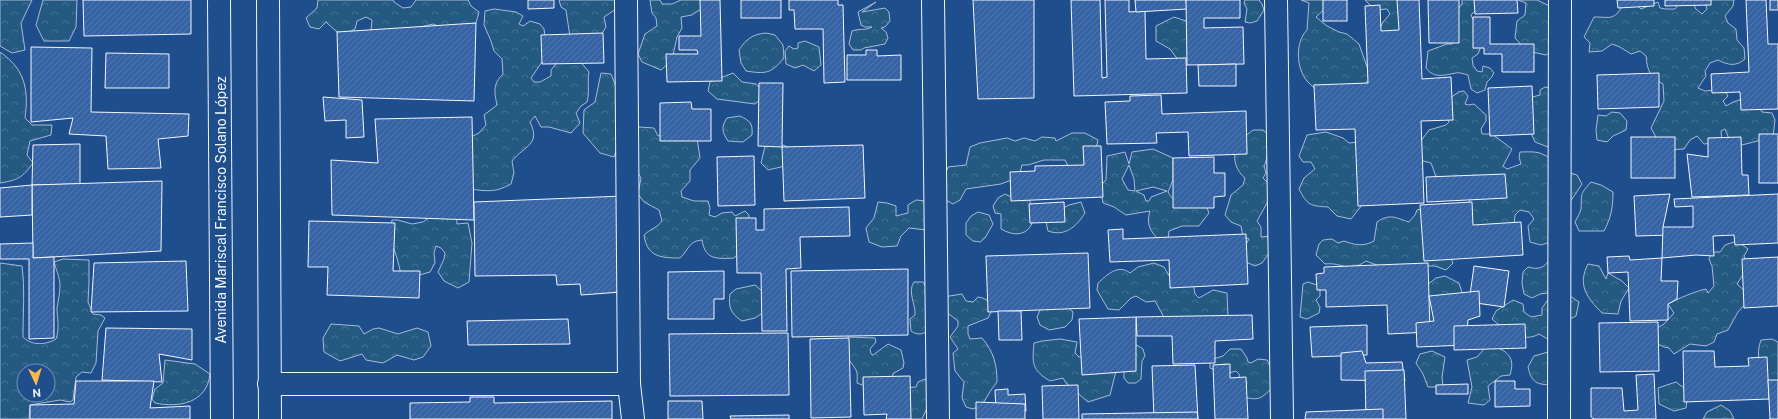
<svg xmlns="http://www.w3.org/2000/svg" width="1778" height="419" font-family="'Public Sans',sans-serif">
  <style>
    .forest { fill: url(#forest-crowns); stroke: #a8bbd7; fill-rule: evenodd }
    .building { fill: url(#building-hatch); stroke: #f2f6ff }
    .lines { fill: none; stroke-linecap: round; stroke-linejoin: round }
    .minor-casing { stroke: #f2f6ff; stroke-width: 24 }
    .primary-casing { stroke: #f2f6ff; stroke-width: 24 }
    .minor { stroke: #1f4e8c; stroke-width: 22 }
    .primary { stroke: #1f4e8c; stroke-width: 22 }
    .labels { text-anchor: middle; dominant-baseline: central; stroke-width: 3; stroke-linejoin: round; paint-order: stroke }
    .street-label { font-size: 14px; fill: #f2f6ff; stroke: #1f4e8c }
  </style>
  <defs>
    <pattern id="forest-crowns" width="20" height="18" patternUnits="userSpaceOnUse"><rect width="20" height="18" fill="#245a82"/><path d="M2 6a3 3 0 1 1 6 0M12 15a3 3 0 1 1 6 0" fill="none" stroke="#447295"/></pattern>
    <pattern id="building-hatch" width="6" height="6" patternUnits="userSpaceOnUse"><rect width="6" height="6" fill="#3563a3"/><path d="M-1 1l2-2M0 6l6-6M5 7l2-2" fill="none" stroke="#537ab1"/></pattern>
  </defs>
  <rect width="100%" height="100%" fill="#1f4e8c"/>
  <g class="forest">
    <path d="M0,0H32L21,23L25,50L12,53L0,46Z"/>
    <path d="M43,0H77L76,27L69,41H44L36,25Z"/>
    <path d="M318,0H393L394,2L403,8L411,7L416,0H468L471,6L479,12L476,23L457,26L453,32L433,24L421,27L371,32L372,20L366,17L357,21L355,29L347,33L337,32L326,22L319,29L310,27L306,18L317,8Z"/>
    <path d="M559,0H620L616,9L604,17L606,27L598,40L570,37L566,10L561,7Z"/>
    <path d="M650,0H660L662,4H672L681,0H703L704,7L692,15L681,17L682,28L677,37L672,60L661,70L642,62L638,54L645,34L657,26L656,18L652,13Z"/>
    <path d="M1245,0H1259L1262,4L1264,10L1257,21L1250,23L1245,22L1247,9L1244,3Z"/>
    <path d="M1301,0H1331L1328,6L1316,17L1327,26L1339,32L1347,34L1359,44L1371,78L1359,89L1319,92C1315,89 1311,85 1307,81C1296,68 1295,42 1307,30L1309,3Z"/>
    <path d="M1365,0H1403L1405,29L1376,38L1383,22L1390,14L1387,9L1375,10Z"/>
    <path d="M1462,0H1475L1477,9L1471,15L1483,41L1478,54L1472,58L1473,65L1477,71L1482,72L1483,66L1490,68L1494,73L1491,78L1487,82L1485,90L1477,93L1471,89L1468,75C1464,74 1459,72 1456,73C1445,75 1434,79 1426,68L1428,51L1447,44H1452L1457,38V10L1462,4Z"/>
    <path d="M1518,0H1537L1560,11L1559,47L1546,55L1527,51L1515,38L1517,21L1525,15L1526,3Z"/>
    <path d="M1694,0L1695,8L1702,14L1707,9L1704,0H1734L1733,6L1725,16L1728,23L1736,29L1737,40L1744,48L1745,59C1736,67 1728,65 1718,60L1710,63L1705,71L1706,76L1698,88L1705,91L1724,89L1728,96L1723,101L1726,106L1733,102L1749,97L1756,103L1762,112L1772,113L1775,120L1773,137L1738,146L1730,141L1725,129L1721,131L1722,142L1704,144L1697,136L1690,140L1684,149L1665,150L1660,145L1651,128L1664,101L1663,84C1650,77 1647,70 1646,56L1640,51L1631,54L1620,47L1612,44L1602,51L1589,52L1590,43L1584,37L1594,17C1612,17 1613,21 1624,4L1633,1L1641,9L1658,2L1660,8L1666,9H1675L1680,2Z"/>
    <path d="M876,2L862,12L885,8L889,12L890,21L885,27L881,28L886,32L888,38L885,44L864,48L861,50H853L849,44L852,31C860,28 865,31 872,27H865L861,25L858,12Z"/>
    <path d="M494,9L516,12L523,16L519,24L523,26L530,21L540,24L544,29L546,44L544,59L531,78L534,82H540L551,76V70L559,60H579L589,72C587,84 590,91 587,102L581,106L576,113L580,123L571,133L549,127H541L535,116L530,122C541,145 525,145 512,161L514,173L511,184C495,193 487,191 469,189L465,140L479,133L486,125L484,115L497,105C494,91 493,84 503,74L502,59L494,51L491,41L484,25L485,11Z"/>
    <path d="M1174,17L1195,24V59L1179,61L1170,49L1156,41V26Z"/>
    <path d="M766,33L775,35L783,45L784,58C771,74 765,74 746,71L741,63L739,50C746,39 753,34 766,33Z"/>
    <path d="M805,41L819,47L821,65L814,71L803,65L795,68L786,64L785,51L789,46L794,49L798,48V43Z"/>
    <path d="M0,52C25,69 29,90 25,118L32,125H52L51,135L30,141L27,155L33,163C22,178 18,180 0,183Z"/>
    <path d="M601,73L611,74L617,89L618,144L614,157L600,153L583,133L584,110L595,102Z"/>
    <path d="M733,73L742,82L756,84L760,88L762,98L755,104L717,99L708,91L710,82Z"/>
    <path d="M1545,87L1561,90L1559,140L1548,147L1535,142L1528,126L1529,98L1540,95V90Z"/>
    <path d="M1464,91L1468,96L1465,104L1468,105L1474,104L1486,115V121L1481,129L1482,134H1492L1512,149L1503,166L1507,169L1521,164L1519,157L1520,152C1527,152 1536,151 1542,154C1556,159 1560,171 1577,175L1582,184L1570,202L1551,242L1541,245L1530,242L1528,226L1534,219L1529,212L1520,210L1515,215L1514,226L1510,228L1465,225L1464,206L1476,195L1438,182L1431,163L1419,160L1417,146L1429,130L1446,125L1449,122L1444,109L1449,100L1454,95L1458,93V92Z"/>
    <path d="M1612,112L1620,113L1627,121L1626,130L1613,136L1607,142L1597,140L1596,130L1598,115L1606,116Z"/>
    <path d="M740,116C750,121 753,123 752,135L743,142L728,141C722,132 721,127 727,118Z"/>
    <path d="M639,127L654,128L658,136L667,134L697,138L700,158L690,170V181L681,191L682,197L694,201H708L710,208L709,215L715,217L722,213L732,212L735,216L745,211L749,215C748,231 746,247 734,258C717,259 705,260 702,240C688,241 689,250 680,258C661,258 647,257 644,235C650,229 657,228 662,221L659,210L644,202L638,194L641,178L635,167L637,131Z"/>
    <path d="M1253,130H1263L1271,137C1269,144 1267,162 1264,166L1266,173L1263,178L1270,185L1272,194L1257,221L1261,227V237L1270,236L1272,249L1262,263L1255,266L1246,262L1242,251L1249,239L1243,237L1241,226L1231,222L1225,215L1231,195L1243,185L1245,178C1237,172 1232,159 1236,149C1238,141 1247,135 1253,130Z"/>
    <path d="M1326,132L1343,138L1349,143L1358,142L1369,196L1351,219L1337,216L1328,207C1310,206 1307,205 1299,189L1304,178L1315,169L1311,162H1303L1299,156L1307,135Z"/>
    <path d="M1072,133H1085L1098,140L1092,165L1071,172L1065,160H1044L1028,165H1022L1019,177L1001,184L966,189L960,200L953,204L942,198L941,185L948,167L966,165L970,147L980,143L1007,138L1015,141L1024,138L1035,141L1042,137L1055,138L1056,141Z"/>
    <path d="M766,142H775L788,147L785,166L768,170L761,163Z"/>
    <path d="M1153,149L1173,158V180L1168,192C1177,208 1189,203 1205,203L1209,213L1199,226H1182L1169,231L1168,239L1159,240C1150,231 1146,224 1150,211L1126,215L1114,207L1103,203L1100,186L1106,180L1107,156L1125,152L1129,164L1132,152ZM1129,165L1134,179L1135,191L1128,190L1122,179ZM1153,187L1167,191L1151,197L1149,201H1146L1144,195L1136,191Z"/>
    <path d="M1591,182L1601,185L1613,192C1613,207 1611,218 1604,231H1579L1575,222C1577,218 1580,213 1581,209C1582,194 1579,195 1591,182Z"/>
    <path d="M1005,194L1009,196L1028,198C1042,221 1027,244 1001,229V214L995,213L993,206L998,198Z"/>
    <path d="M916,200L926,201V230L909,228L901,236L897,246L882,247L869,242L866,228L874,218L878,202L887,203L896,206V216L908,213V205Z"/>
    <path d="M1081,202L1085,213C1076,227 1065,237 1048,231L1045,217L1069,205Z"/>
    <path d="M456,206L457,224L468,223L472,243L469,282L458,288L444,281L438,272L444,259L445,253L441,248L436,246L434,253L435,263L430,272L413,277L401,274L397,258L390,237L392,220H398L412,224L423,222L431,216Z"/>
    <path d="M1428,207L1453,263L1446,270L1435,266H1411L1387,269L1366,261C1347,274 1344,262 1325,264L1316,255L1319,244L1323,240L1332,239L1338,243L1344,241C1355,245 1363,247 1374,241L1377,222C1390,213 1396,218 1409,222L1415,215L1417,210Z"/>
    <path d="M978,212L989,215L993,224L985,238L980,242L973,241L966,235V223L971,216Z"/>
    <path d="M1737,241L1748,249L1744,256L1748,267L1737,284L1748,294V301L1738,312L1728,330L1717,334L1714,342L1706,346L1690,344L1674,354L1669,348L1664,347L1652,341V331L1664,324L1674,313L1668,304C1677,299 1696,291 1706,289L1708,293L1714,286L1712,266L1709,259L1712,252H1720L1725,245Z"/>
    <path d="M63,259L89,260V283L88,302L93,314L101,315L105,318L98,331L96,363L91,373L82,372L76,377L73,400L70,402L60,400L30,405L29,419H0V263L22,266C25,289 23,313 23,337C32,346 46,345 56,339C60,327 57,319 57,308C58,301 60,293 60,286C60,277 56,270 54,262ZM24,371H48V395H24Z"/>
    <path d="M1550,259L1555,292L1540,294L1532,298L1524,294L1522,283L1523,272L1528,267C1539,270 1544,268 1550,259Z"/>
    <path d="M1154,263L1164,267L1173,282L1193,283L1195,294L1199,298L1213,290L1227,293L1228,317L1165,319L1155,301L1146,302L1136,296L1131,298L1119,310L1108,309L1097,290L1098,283C1108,274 1118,264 1130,273L1138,267Z"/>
    <path d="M1588,264L1599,266L1606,279L1608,273L1622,281L1629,288L1621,301L1618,314L1602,313C1587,298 1577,285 1588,264Z"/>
    <path d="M1445,276L1459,283L1463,295L1434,343L1422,296L1423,288L1436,278Z"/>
    <path d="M914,282H923L926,287L925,292L930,299V330C923,334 918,336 911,331L910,319L915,315C916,304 907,292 914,282Z"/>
    <path d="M1308,282L1320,286V296L1316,300L1320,307L1319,313L1307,319L1300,317L1303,284Z"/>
    <path d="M755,285L768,296L764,312L755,318L742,321C731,314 728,307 730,294L736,289Z"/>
    <path d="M1564,292L1579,302L1576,316L1570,319L1566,334L1551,341L1539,334C1522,344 1504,329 1492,319L1496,311L1513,300L1523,304L1524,312L1531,317L1542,315V308L1547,301Z"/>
    <path d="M962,294L966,301L973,302L978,297C985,298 990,301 993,308L988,318L968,326V334L970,339L982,338C994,352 997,365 997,382L991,390L982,405L973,409L966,407L962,398L964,382L955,371L953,353L958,349L950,337L958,326V321L942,309L943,297Z"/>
    <path d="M1065,305L1073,312L1072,320L1065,327L1049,330L1040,325L1037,317L1041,308Z"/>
    <path d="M331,324L359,326L364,334L373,329L379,328L398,334L417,328L428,332L431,346L423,357L414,360L397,355L383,363L366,360L362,354L340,361L324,352L323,338Z"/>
    <path d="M848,337L875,338L876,342L870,349L871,354L873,355L888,344L901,350L904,363L903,368L894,373L890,380L867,387L857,383C857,379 858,373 856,370C847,354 841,360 848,337Z"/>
    <path d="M1060,339L1077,342L1075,353L1079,357L1092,354L1116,371L1110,395L1088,402L1066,383L1063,378L1050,381C1032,370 1032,364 1034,343L1042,341Z"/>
    <path d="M1772,339L1778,342V390L1765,385C1761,370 1755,355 1761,340Z"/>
    <path d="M1135,344L1143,349L1145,356L1142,361L1141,379L1136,383H1128L1124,378V372Z"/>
    <path d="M1495,346C1509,353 1515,358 1510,375L1501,376L1488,386L1490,400L1484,405L1468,403L1472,387L1467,360L1477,357L1485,348Z"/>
    <path d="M1230,349H1241L1247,358L1248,362L1251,363L1258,359L1267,360L1274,373L1273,387C1260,400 1258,401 1241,396L1239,374L1236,371L1225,374L1210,368V360L1223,356Z"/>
    <path d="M1432,351L1445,357L1442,377L1443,387H1428L1423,374L1416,363L1420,354Z"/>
    <path d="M1548,352L1560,384C1542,385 1532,387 1528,367L1534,356Z"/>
    <path d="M165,360L195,364L210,374C207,403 179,408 155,403L152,399L155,389L163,383Z"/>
    <path d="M925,379L937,386L922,419H911L902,413L903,388L916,387L918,382Z"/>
    <path d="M1676,382L1688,391L1686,408L1674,411L1659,404L1658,388Z"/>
    <path d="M1721,405L1730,411L1734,419H1703L1707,412Z"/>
  </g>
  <g class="building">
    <path d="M83,0H191V34L84,36Z"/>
    <path d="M528,0H554V8L528,9Z"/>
    <path d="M700,0H720L722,81L667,82L666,54H698L697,50H679V36H701Z"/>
    <rect x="741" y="0" width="40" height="18"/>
    <path d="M789,0H838V5H843L845,82L824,83L823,29H795L794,10H789Z"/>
    <path d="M973,0H1034V98L978,99Z"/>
    <path d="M1071,0H1100L1102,78L1107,77L1105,0H1129V12L1145,11L1146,59L1186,58L1187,93L1074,96Z"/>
    <path d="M1135,0H1186L1187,9L1136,12Z"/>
    <path d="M1186,0H1240V18H1204V28L1243,27L1244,64L1187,65Z"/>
    <rect x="1323" y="0" width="24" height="21"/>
    <path d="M1397,0H1419L1422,79L1451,77L1453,120L1421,121L1424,203L1358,206L1355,129L1316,130L1314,85L1368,83L1365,6L1380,5L1381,31L1399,30Z"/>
    <path d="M1428,0H1459V43H1429Z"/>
    <path d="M1474,0H1517L1518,13L1475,14Z"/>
    <path d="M1617,0H1654V6L1618,8Z"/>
    <path d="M1665,0H1711V5L1665,6Z"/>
    <path d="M1746,0H1766L1768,44H1778V109L1741,110L1740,92L1712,93L1711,74L1749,72Z"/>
    <rect x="1770" y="0" width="8" height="10"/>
    <path d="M1473,17H1490V44H1534V72H1502V54H1484V48H1473Z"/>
    <path d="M476,23L474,101L339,97L337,32Z"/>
    <path d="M603,33L604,63L542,64L541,35Z"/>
    <path d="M31,47L92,48L91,112L189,114L188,136L158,139L161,168L108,169L106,136L69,134L73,118L31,122Z"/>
    <path d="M866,50H877V56L901,55V80H847V55H866Z"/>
    <path d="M106,53L169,54V88H105Z"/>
    <path d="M1236,64V86H1199L1198,65Z"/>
    <path d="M1659,73V107L1598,109L1597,75Z"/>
    <path d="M759,83H783L782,147L758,146Z"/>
    <path d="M1532,86L1534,134L1490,136L1488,88Z"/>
    <path d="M1161,95L1162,114L1246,111L1247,154L1189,156L1188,132L1156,133L1157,143L1107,144L1105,102L1130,101V96Z"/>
    <path d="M323,97L362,100L364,137L346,138V120L325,121Z"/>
    <path d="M691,102L692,109H711V141H660V103Z"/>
    <path d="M472,117L474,220L332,215L331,160L378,163L375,119Z"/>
    <rect x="1759" y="134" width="19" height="49"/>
    <rect x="1631" y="137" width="44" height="41"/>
    <path d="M1741,137L1742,175H1748L1749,195L1692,197L1687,154L1708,157V138Z"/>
    <path d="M80,144V184L32,185L33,145Z"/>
    <path d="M863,145L865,198L784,201L782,147Z"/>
    <path d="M1083,146H1101L1103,197L1011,201L1010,172L1035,171V166L1084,165Z"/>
    <path d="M754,156L755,205L718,206L717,157Z"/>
    <path d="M1214,157V173H1225V196L1214,197V208H1173V158Z"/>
    <path d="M1505,174L1507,198L1427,202L1426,177Z"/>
    <path d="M162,181L161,251L33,258L32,185Z"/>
    <path d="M32,185V215L0,217V188Z"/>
    <path d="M1670,194L1663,227L1671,235L1636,236L1634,196Z"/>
    <path d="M1778,194V243L1735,245L1734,235L1713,236L1714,256L1696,255L1662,258L1663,227H1693V206L1675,207L1674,199Z"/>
    <path d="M623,196L621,292L581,295L580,284L557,285L556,275L475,276L474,202Z"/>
    <path d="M1064,202L1065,222L1030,223L1029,204Z"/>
    <path d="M1472,202L1473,225L1521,222L1523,255L1424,261L1420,205Z"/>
    <path d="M849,207L850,236L800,237L801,268L786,269L787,331H762L761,273H737L736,218H756V230H764V209Z"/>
    <path d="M309,221L395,223L393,271H420L419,298L327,295L328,267H308Z"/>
    <path d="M1123,229V239L1246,234L1248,284L1170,288L1169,260L1110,262L1108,230Z"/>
    <path d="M33,243V258L54,257V338L29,339V259H0V244Z"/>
    <path d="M1088,253L1090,308L988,312L986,256Z"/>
    <path d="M1629,256L1630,260L1662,258L1661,281H1678L1677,299L1668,304V320L1630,321L1628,272L1608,273L1607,257Z"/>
    <path d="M1778,257V306L1744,308L1742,259Z"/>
    <path d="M186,261L188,311L91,312L94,263Z"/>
    <path d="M1428,263L1430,332L1388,334L1387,305L1326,307V290H1317L1316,274L1324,273V267Z"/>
    <path d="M1474,266L1509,271L1504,307L1469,302Z"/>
    <path d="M908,269V335L792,337L791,271Z"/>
    <path d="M724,271V299H714V319H668V272Z"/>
    <path d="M1479,291L1480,316L1468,320L1466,345L1417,347L1416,323L1434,321L1429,296Z"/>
    <path d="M998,311H1021L1022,340H999Z"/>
    <path d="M1252,315L1253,339L1215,341V363L1173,364L1172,336H1137L1136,317Z"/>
    <path d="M1136,317V371L1082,375L1079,319Z"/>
    <path d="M568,319L570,344L468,345L467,321Z"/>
    <path d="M1658,322L1659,371L1600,372L1599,323Z"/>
    <path d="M1525,324L1526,348L1454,350V326Z"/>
    <path d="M1367,325V355L1312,357L1310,327Z"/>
    <path d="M106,328L192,329V360L159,354L162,382L102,380Z"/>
    <path d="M788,333L789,395L670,396L669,334Z"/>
    <path d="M849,338L851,417L811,418L810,339Z"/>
    <path d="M1362,351L1366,363L1402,362L1405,381L1341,380V353Z"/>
    <path d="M1683,351H1714L1715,367L1749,366L1748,358L1767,357L1769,399L1684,402Z"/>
    <path d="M1230,364V378L1246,377L1248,419H1215L1213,365Z"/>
    <path d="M1195,365L1198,419H1154L1152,366Z"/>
    <path d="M1404,370L1406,419H1366L1365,371Z"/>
    <path d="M1654,374L1656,419H1594L1591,417V388H1622L1624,411L1638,410L1636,375Z"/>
    <path d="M910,376L911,419H886L887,414L864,415L863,377Z"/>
    <path d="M1768,380H1778V419H1770Z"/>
    <path d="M76,381H154L150,408L190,406V419H30V405L74,404Z"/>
    <path d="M1495,381H1515V389H1530V406L1495,407Z"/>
    <path d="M1468,384V394H1436V385Z"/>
    <path d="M1078,385L1079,419H1043L1042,386Z"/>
    <path d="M1008,389V395L1025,394L1026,411L996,412L995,390Z"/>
    <path d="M470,397H494V403L612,401V419H410V403L470,402Z"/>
    <path d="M668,401H702L703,419H668Z"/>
    <path d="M976,402L1025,404V419H976Z"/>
    <path d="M1383,409V419H1305L1306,412Z"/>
    <path d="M1197,412L1198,419H1082V414Z"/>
    <path d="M789,415V419H731L730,416Z"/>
  </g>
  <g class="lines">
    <g class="minor-casing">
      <g id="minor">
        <path d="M626,0L629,384L633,419"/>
        <path d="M933,0L938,419"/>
        <path d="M1276,0L1282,419"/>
        <path d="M269,384H629"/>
        <path d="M1559,419L1560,0"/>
      </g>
    </g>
    <g class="primary-casing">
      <g id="primary">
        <path d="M219,0L222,419"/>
        <path d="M268,0L270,419"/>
      </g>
    </g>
    <use href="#minor" class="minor"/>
    <use href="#primary" class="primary"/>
  </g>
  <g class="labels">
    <g class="street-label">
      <text transform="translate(221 210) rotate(-90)">Avenida Mariscal Francisco Solano López</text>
    </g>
  </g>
  <g transform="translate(36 383) rotate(176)"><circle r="19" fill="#1f4e8c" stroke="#7391ba"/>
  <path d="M0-3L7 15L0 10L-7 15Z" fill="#ffb74d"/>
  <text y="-6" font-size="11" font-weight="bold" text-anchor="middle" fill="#f2f6ff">N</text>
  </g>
</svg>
